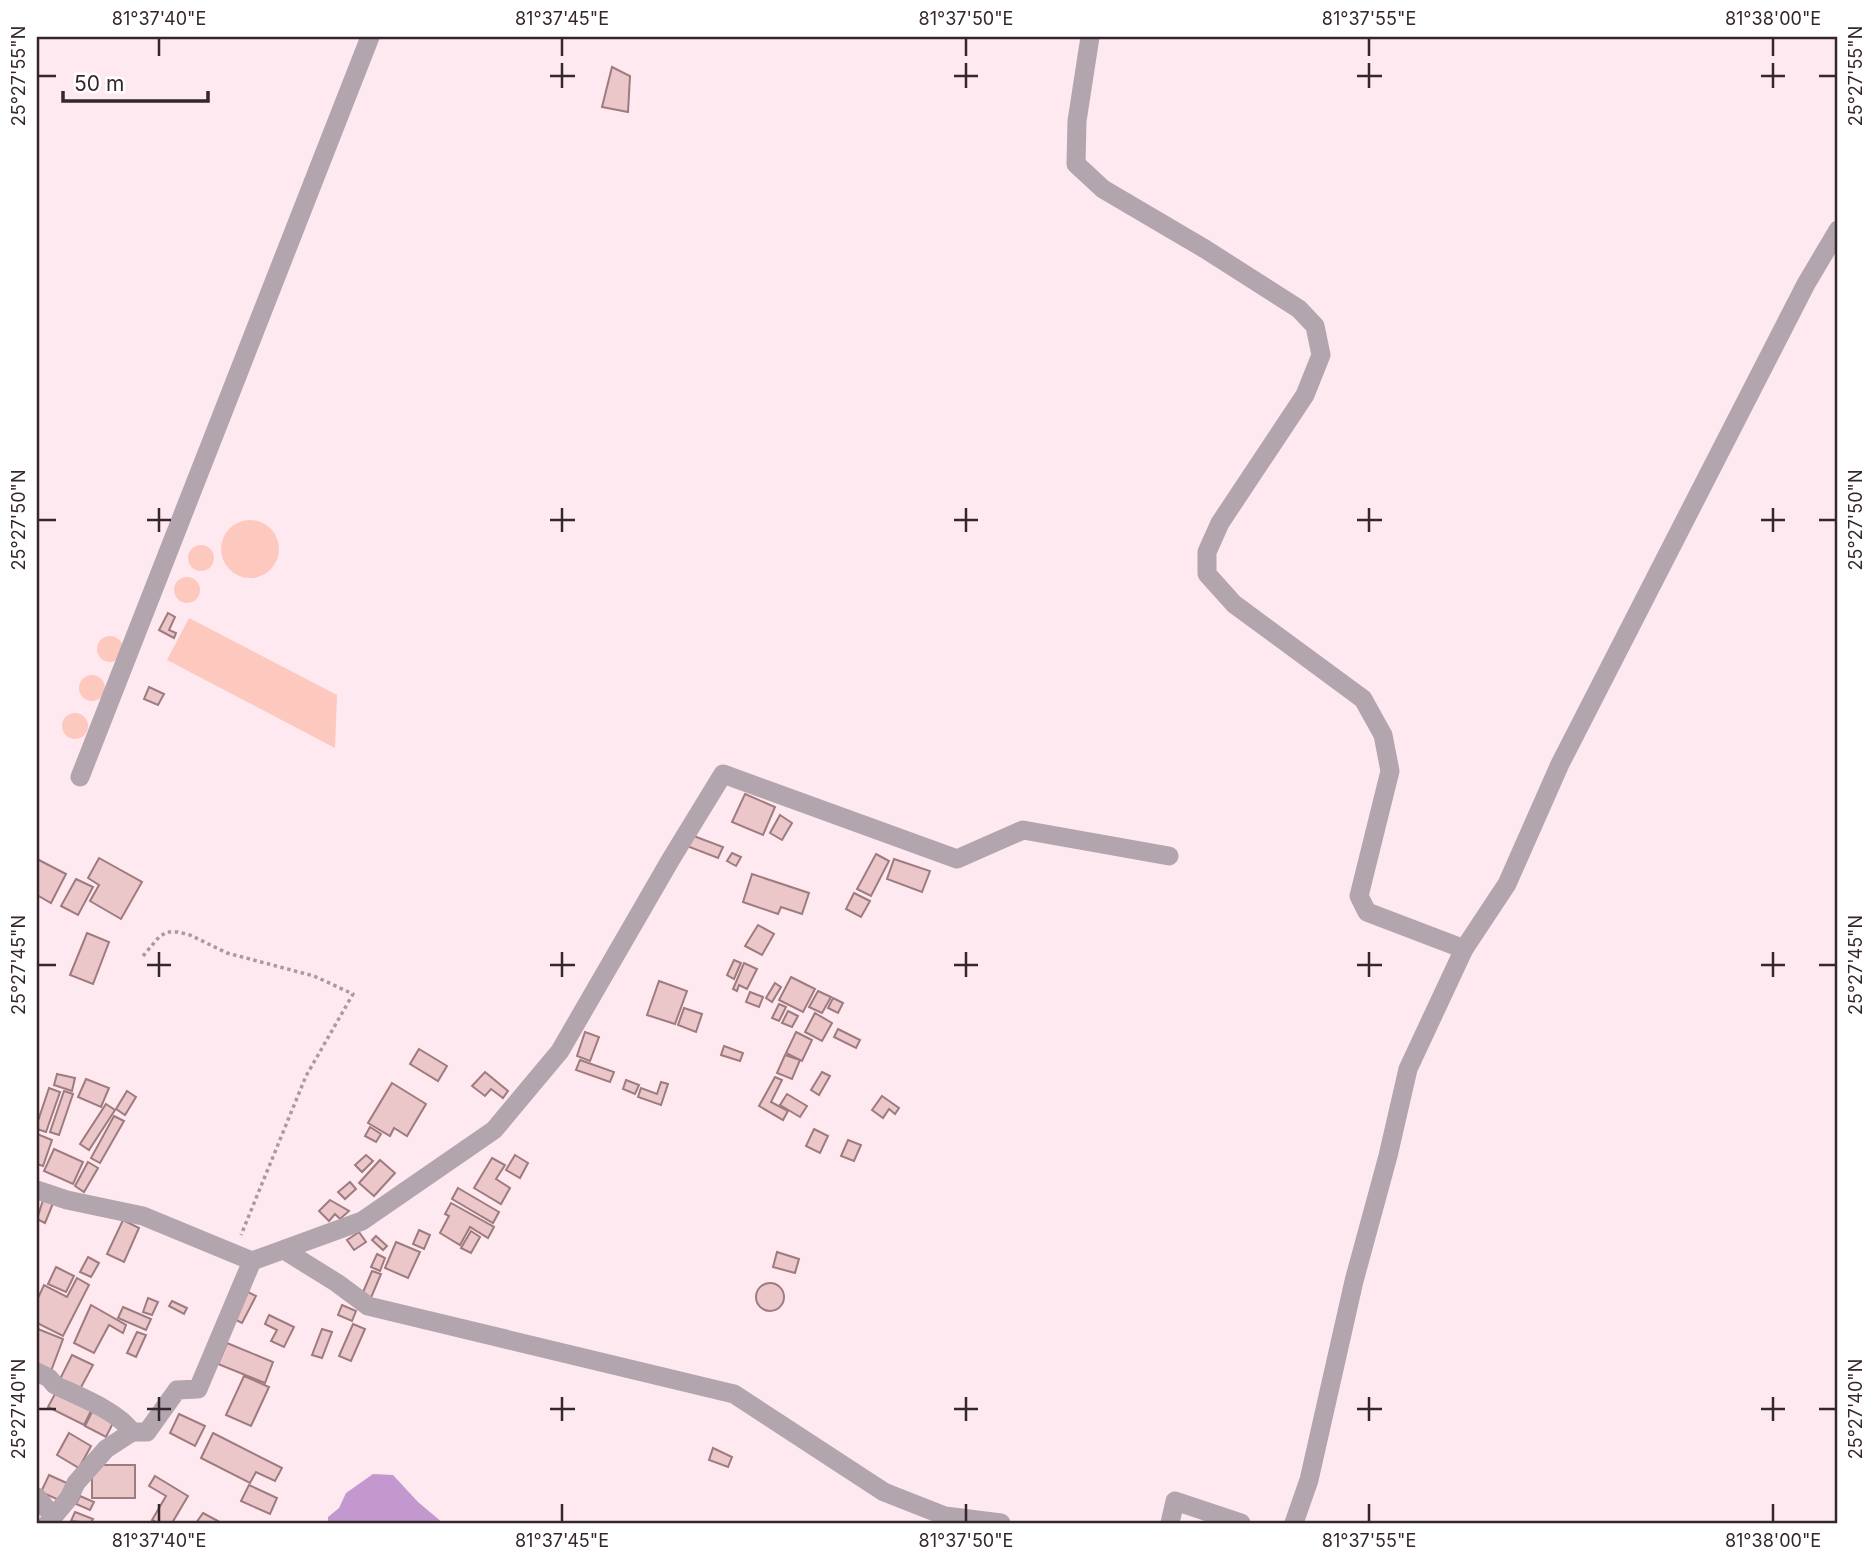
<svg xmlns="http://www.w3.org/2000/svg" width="1875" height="1560" font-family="Inter,sans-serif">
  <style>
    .green { fill: #fdc8bd }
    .water { fill: #c398cf }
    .building { fill: #ecc7ca; stroke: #9d7b7e; stroke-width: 2 }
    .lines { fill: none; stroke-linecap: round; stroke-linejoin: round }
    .path { stroke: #ac99a0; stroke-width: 3.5; stroke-dasharray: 3.5 3.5; stroke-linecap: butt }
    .minor { stroke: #b2a5ae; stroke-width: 19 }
    .tertiary { stroke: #b2a5ae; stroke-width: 19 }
    .ticks { fill: none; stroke: #34272c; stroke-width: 2.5 }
    .neatline { fill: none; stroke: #34272c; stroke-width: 2.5 }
    .ticks-label { font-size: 18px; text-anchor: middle; fill: #34272c }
  </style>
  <rect width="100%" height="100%" fill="#ffe9f1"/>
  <g class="green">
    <circle cx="250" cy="549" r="29"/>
    <circle cx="201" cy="558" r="13"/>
    <circle cx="187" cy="590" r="13"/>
    <path d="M189,618L337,695L335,748L167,660Z"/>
    <circle cx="110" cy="649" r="13"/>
    <circle cx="92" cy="688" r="13"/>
    <circle cx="75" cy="726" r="13"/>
  </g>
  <path class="water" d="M373,1474L393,1475L418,1502L443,1523H328V1517L339,1508L346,1493Z"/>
  <g class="building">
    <path d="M612,67L630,76L628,112L602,107Z"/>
    <path d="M168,613L175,617L169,630L176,633L174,638L159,630Z"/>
    <path d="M149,687L164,694L158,705L144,699Z"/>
    <path d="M745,794L775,807L763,835L732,822Z"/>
    <path d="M780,815L792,823L782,840L770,833Z"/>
    <path d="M691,835L723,847L718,858L687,846Z"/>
    <path d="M732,853L741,857L736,866L727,861Z"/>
    <path d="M876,854L889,861L871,896L857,889Z"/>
    <path d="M99,858L142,882L121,919L90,901L99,885L88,878Z"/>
    <path d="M37,859L66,874L51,903L37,895Z"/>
    <path d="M894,859L930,871L922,892L887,879Z"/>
    <path d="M752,874L809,893L802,914L781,907L778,914L743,902Z"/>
    <path d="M76,879L93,887L78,915L61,906Z"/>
    <path d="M854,893L870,901L861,917L846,909Z"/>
    <path d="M758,925L774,934L762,955L745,946Z"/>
    <path d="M87,933L109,942L93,984L70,975Z"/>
    <path d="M734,960L741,963L734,979L727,975Z"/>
    <path d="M744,963L757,969L747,989L739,985L737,991L733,989Z"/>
    <path d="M791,977L815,989L803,1012L779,1000Z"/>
    <path d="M659,981L687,991L675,1024L647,1015Z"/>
    <path d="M775,983L781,987L772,1002L766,998Z"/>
    <path d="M818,991L831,997L822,1013L809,1007Z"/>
    <path d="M750,992L763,997L759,1007L746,1002Z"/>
    <path d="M833,998L843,1003L838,1013L828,1008Z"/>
    <path d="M779,1004L786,1007L779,1021L772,1018Z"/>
    <path d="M684,1008L702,1014L696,1032L678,1025Z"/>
    <path d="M788,1011L798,1016L792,1027L782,1023Z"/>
    <path d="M815,1013L832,1023L822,1041L805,1032Z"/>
    <path d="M838,1029L860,1040L856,1048L834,1037Z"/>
    <path d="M585,1032L599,1037L590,1061L577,1056Z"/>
    <path d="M796,1032L812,1040L802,1061L786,1053Z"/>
    <path d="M724,1046L743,1053L740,1061L721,1055Z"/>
    <path d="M419,1049L447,1066L438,1081L410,1064Z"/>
    <path d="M785,1055L800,1060L792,1079L777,1073Z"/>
    <path d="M580,1060L614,1072L610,1082L576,1070Z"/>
    <path d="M485,1072L508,1091L503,1098L491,1089L485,1096L472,1086Z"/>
    <path d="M822,1072L830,1076L819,1095L811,1090Z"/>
    <path d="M57,1074L75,1078L72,1091L54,1085Z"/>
    <path d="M775,1077L782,1080L771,1102L788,1111L783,1120L759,1106Z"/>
    <path d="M86,1079L109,1088L101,1107L78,1097Z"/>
    <path d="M626,1080L639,1085L635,1094L623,1089Z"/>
    <path d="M661,1082L668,1084L661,1105L638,1097L641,1088L657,1094Z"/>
    <path d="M392,1083L426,1104L407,1136L394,1128L390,1136L368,1123Z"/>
    <path d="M49,1088L60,1092L46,1132L37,1129V1124Z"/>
    <path d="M64,1091L73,1094L59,1135L50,1132Z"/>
    <path d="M127,1091L136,1097L125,1115L116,1109Z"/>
    <path d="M787,1094L807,1106L800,1117L780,1105Z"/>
    <path d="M882,1096L899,1108L895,1114L889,1109L883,1118L872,1110Z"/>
    <path d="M106,1104L115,1110L89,1150L80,1144Z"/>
    <path d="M114,1116L124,1121L100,1163L91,1158Z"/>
    <path d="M370,1127L381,1134L376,1142L365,1136Z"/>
    <path d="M814,1129L828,1136L820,1153L806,1146Z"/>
    <path d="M37,1134L52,1140L43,1166L37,1164Z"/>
    <path d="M848,1140L861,1145L854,1161L841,1156Z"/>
    <path d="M54,1149L83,1162L73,1184L44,1171Z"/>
    <path d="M366,1155L373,1161L362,1172L355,1165Z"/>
    <path d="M515,1155L528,1163L520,1178L506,1170Z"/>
    <path d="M492,1158L505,1165L496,1179L510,1188L501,1204L474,1188Z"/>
    <path d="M380,1160L395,1173L374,1196L359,1183Z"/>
    <path d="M88,1162L98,1168L84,1192L75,1186Z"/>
    <path d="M350,1182L356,1189L345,1199L338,1192Z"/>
    <path d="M458,1188L499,1212L493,1223L452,1199Z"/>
    <path d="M44,1197L54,1201L45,1223L37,1219Z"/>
    <path d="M330,1200L349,1211L340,1219L335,1214L329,1221L319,1211Z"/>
    <path d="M451,1203L494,1227L488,1238L470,1227L460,1245L440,1233L449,1216L445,1214Z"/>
    <path d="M123,1220L139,1228L124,1262L107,1254Z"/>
    <path d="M419,1230L430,1235L424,1249L413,1244Z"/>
    <path d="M471,1231L480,1237L471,1253L461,1248Z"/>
    <path d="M359,1232L366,1242L354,1250L347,1240Z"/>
    <path d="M376,1236L387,1246L383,1250L372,1240Z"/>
    <path d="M396,1242L420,1252L408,1278L385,1268Z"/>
    <path d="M777,1252L799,1259L795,1273L773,1267Z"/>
    <path d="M377,1254L385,1258L380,1271L371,1267Z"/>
    <path d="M88,1257L99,1263L91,1277L80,1272Z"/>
    <path d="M56,1267L74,1276L66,1292L48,1284Z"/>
    <path d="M372,1271L381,1274L370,1300L361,1297Z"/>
    <path d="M77,1278L89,1285L63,1336L37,1323V1300L44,1285L67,1297Z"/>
    <circle cx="770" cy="1297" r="14"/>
    <path d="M246,1291L256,1296L242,1323L232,1318Z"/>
    <path d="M148,1298L158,1302L152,1315L143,1312Z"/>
    <path d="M172,1301L187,1308L184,1314L169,1306Z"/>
    <path d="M91,1305L126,1325L123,1333L109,1325L94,1353L74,1343Z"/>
    <path d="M342,1305L356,1311L352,1321L338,1315Z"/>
    <path d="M123,1307L151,1319L146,1330L118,1318Z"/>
    <path d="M269,1315L294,1327L284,1347L271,1341L277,1330L265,1324Z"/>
    <path d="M353,1324L365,1329L351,1361L339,1356Z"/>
    <path d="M38,1329L63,1339L51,1371L37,1365Z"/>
    <path d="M322,1329L332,1332L322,1358L312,1355Z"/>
    <path d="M137,1332L146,1335L136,1357L127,1353Z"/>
    <path d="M227,1343L273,1362L265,1383L218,1364Z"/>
    <path d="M72,1355L93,1365L79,1391L59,1381Z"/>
    <path d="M244,1376L269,1387L251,1426L226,1415Z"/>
    <path d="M56,1392L92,1409L84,1425L48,1407Z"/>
    <path d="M93,1410L114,1421L106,1437L85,1426Z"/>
    <path d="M179,1414L205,1426L195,1446L170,1433Z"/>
    <path d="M69,1433L91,1446L79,1468L57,1455Z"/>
    <path d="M213,1433L282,1468L275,1481L256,1472L250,1483L201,1458Z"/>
    <path d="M713,1448L732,1457L728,1467L709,1460Z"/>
    <rect x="92" y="1465" width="43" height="33"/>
    <path d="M49,1475L69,1484L61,1501L41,1492Z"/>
    <path d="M155,1476L188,1496L172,1523H158L152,1520L166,1496L149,1486Z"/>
    <path d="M249,1485L277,1498L270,1514L241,1501Z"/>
    <path d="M80,1496L94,1502L90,1510L76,1504Z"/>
    <path d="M75,1512L93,1519L91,1523L71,1521Z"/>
    <path d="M203,1513L218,1521L216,1523H196Z"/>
  </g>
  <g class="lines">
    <path class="path" d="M143,956L159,937L167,932H178L190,935L227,953L314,976L353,994L306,1076L241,1235"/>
    <g class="minor">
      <path d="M80,777L370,37"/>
      <path d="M37,1190L67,1200L143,1216L252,1261L362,1221L494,1130L560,1051L671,859L723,774L957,859L1023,830L1169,856"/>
      <path d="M284,1250L337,1283L368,1306L734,1394L884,1492L945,1516L1001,1523"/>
      <path d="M37,1372L49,1378L55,1385C78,1396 118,1411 132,1432L106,1449L76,1483L69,1498L48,1523"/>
      <path d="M132,1432H147L177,1390L198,1389L252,1261"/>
      <path d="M37,1497L53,1516"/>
      <path d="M1170,1523L1175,1501L1241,1523"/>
    </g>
    <g class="tertiary">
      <path d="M1090,37L1077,121L1076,164L1103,189L1205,249L1299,309L1315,326L1321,355L1305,395L1220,523L1207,552V574L1234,604L1363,699L1383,735L1390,771L1359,896L1367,912L1464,949"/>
      <path d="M1294,1523L1309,1480L1354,1281L1388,1156L1408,1069L1464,949L1507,884L1560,764L1806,284L1838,230"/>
    </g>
  </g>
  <path class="ticks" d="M159,38V56M562,38V56M966,38V56M1369,38V56M1773,38V56M562,63V88M966,63V88M1369,63V88M1773,63V88M38,76H56M550,76H575M954,76H978M1357,76H1382M1761,76H1785M1819,76H1836M159,508V532M562,508V532M966,508V532M1369,508V532M1773,508V532M38,520H56M147,520H171M550,520H575M954,520H978M1357,520H1382M1761,520H1785M1819,520H1836M159,952V977M562,952V977M966,952V977M1369,952V977M1773,952V977M38,965H56M147,965H171M550,965H575M954,965H978M1357,965H1382M1761,965H1785M1819,965H1836M159,1397V1421M562,1397V1421M966,1397V1421M1369,1397V1421M1773,1397V1421M38,1409H56M147,1409H171M550,1409H575M954,1409H978M1357,1409H1382M1761,1409H1785M1819,1409H1836M159,1504V1522M562,1504V1522M966,1504V1522M1369,1504V1522M1773,1504V1522"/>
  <rect width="1875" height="1560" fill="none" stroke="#ffffff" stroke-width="77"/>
  <path d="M63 91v10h145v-10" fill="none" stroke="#34272c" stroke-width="3.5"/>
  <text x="74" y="91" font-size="21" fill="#34272c" stroke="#ffffff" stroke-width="5" paint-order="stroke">50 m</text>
  <rect x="38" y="38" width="1798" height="1484" class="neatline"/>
  <g class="ticks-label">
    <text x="159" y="25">81°37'40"E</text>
    <text x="562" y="25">81°37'45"E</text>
    <text x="966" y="25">81°37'50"E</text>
    <text x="1369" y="25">81°37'55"E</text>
    <text x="1773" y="25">81°38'00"E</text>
    <text transform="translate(19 76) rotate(-90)" y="6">25°27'55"N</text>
    <text transform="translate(1856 76) rotate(-90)" y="6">25°27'55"N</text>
    <text transform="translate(19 520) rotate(-90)" y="6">25°27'50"N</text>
    <text transform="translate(1856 520) rotate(-90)" y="6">25°27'50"N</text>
    <text transform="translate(19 965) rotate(-90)" y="6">25°27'45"N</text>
    <text transform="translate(1856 965) rotate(-90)" y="6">25°27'45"N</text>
    <text transform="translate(19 1409) rotate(-90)" y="6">25°27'40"N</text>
    <text transform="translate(1856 1409) rotate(-90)" y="6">25°27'40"N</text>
    <text x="159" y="1547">81°37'40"E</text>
    <text x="562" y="1547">81°37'45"E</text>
    <text x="966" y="1547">81°37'50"E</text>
    <text x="1369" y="1547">81°37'55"E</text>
    <text x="1773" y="1547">81°38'00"E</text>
  </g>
</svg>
